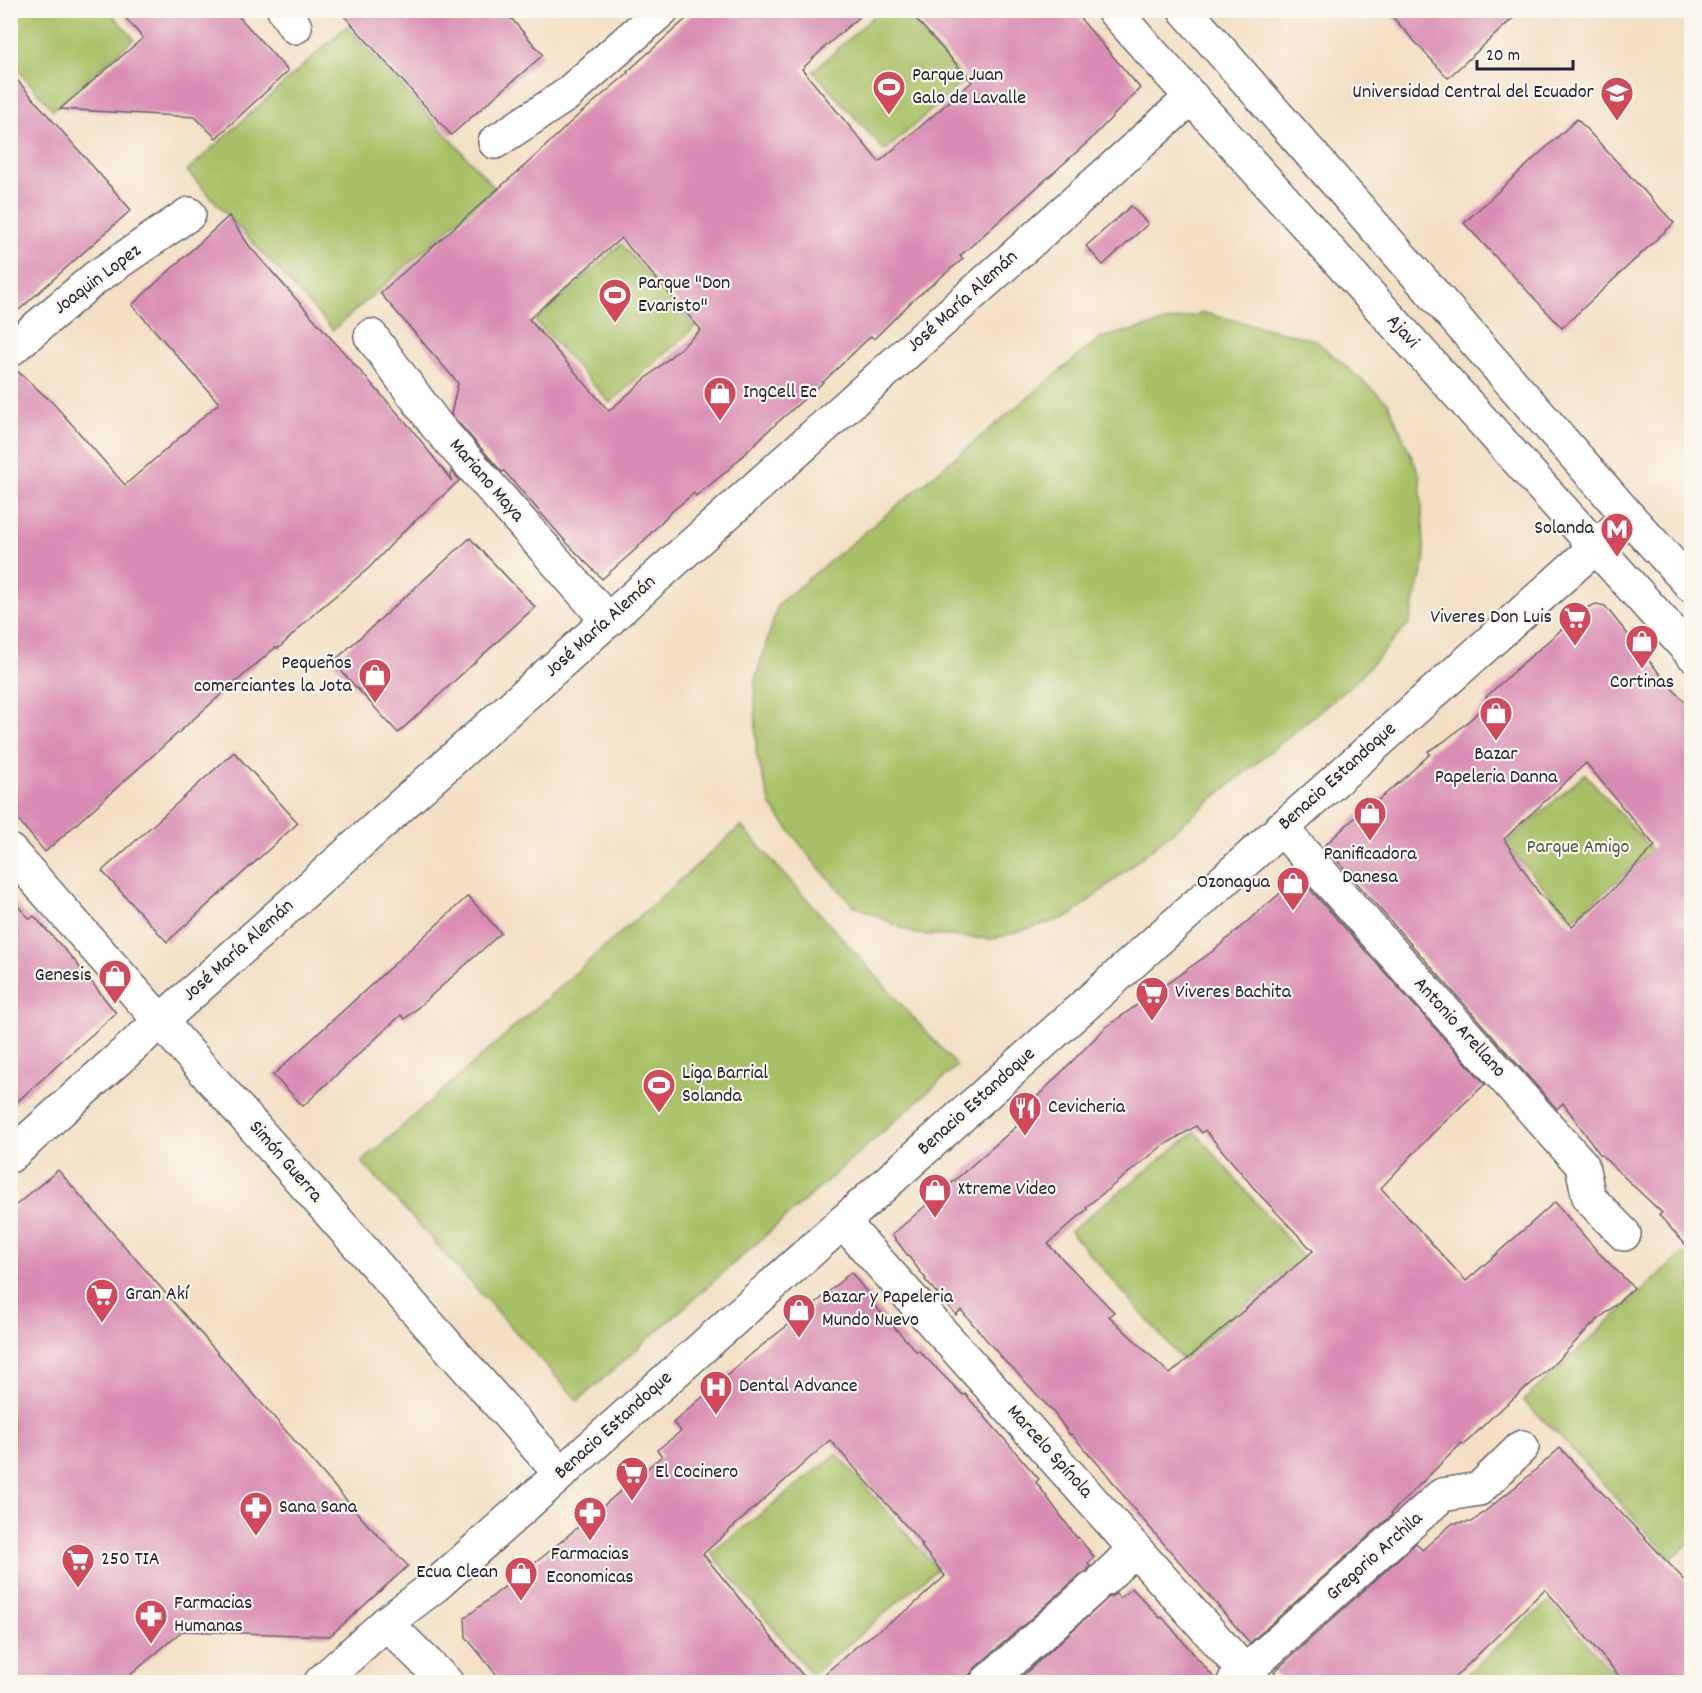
<svg xmlns="http://www.w3.org/2000/svg" width="1702" height="1693" font-family="Dekko,sans-serif">
  <style>
    .green { fill: #a7c065; stroke: #647150; stroke-width: 1.5 }
    .building { fill: #d98cb3; fill-rule: evenodd }
    .lines { fill: none; stroke-linecap: round; stroke-linejoin: round }
    .minor-casing { stroke: #6b646b; stroke-width: 36 }
    .tertiary-casing { stroke: #6b646b; stroke-width: 36 }
    .minor { stroke: #fff; stroke-width: 33 }
    .tertiary { stroke: #fff; stroke-width: 33 }
    .labels { text-anchor: middle; dominant-baseline: central; stroke-width: 4.5; stroke-linejoin: round; paint-order: stroke }
    .poi-label { font-size: 20px; fill: #22223b; stroke: #fbf7ec; text-anchor: start }
    .street-label { font-size: 20px; fill: #22223b; stroke: #fbf7ec }
    .park-label { font-size: 20px; fill: #51594a; stroke: #fbf7ec }
  </style>
  <rect width="100%" height="100%" fill="#fbf7ec"/>
  <filter id="ink" filterUnits="userSpaceOnUse"><feTurbulence type="fractalNoise" baseFrequency=".0167" numOctaves="2"/><feDisplacementMap in="SourceGraphic" scale="12" xChannelSelector="R" yChannelSelector="G"/><feConvolveMatrix kernelMatrix="1 2 1 2 8 2 1 2 1" color-interpolation-filters="sRGB"/></filter>
  <filter id="wash" filterUnits="userSpaceOnUse"><feTurbulence type="fractalNoise" baseFrequency=".008" numOctaves="4" result="noise"/><feDisplacementMap in="SourceGraphic" scale="24" xChannelSelector="R" yChannelSelector="G"/><feGaussianBlur stdDeviation="1.35" result="paint"/><feColorMatrix in="noise" values="0 0 0 0 0 0 0 0 0 0 0 0 0 0 0 0 0 1.4 0 .05"/><feComposite in="paint" operator="in"/></filter>
  <g filter="url(#wash)">
    <rect width="100%" height="100%" fill="#f3e0c4"/>
    <g class="green">
      <path d="M881,10L902,11L965,80L885,151L813,71Z"/>
      <path d="M11,11H109L134,39L53,110L11,62Z"/>
      <path d="M347,26L495,188L333,330L187,171Z"/>
      <path d="M621,244L695,327L610,403L535,321Z"/>
      <path d="M1204,313L1315,340L1388,403L1420,476L1425,560L1409,624L1356,681L1069,917L992,939L915,934L853,905L813,861L771,806L756,753L755,681L778,604L1100,338Z"/>
      <path d="M1585,774L1652,850L1573,920L1505,844Z"/>
      <path d="M741,826L957,1066L578,1401L362,1162Z"/>
      <path d="M1195,1132L1303,1257L1182,1360L1070,1231Z"/>
      <path d="M1683,1253L1692,1262V1541L1671,1559L1560,1436L1523,1401Z"/>
      <path d="M837,1454L937,1569L812,1675L711,1553Z"/>
      <path d="M1549,1601L1618,1678L1612,1682H1462L1460,1680Z"/>
    </g>
    <g id="blocks">
      <g class="building">
        <path d="M119,10H233L288,71L216,138L195,117L60,109L143,38Z"/>
        <path d="M339,10H504L543,55L451,135Z"/>
        <path d="M696,10H867L826,46L802,69L879,162L972,82L908,10H1073L1140,88L1089,141L960,256L963,259L913,300L874,339L871,336L819,386L769,430L727,471L696,496L694,493L670,513L635,550L602,579L567,543L504,471L502,472L451,414L458,383L380,293L531,160L574,119L628,73L627,72ZM621,238L701,330L609,411L529,319Z"/>
        <path d="M1386,10H1522L1448,78Z"/>
        <path d="M10,72L131,210L10,318Z"/>
        <path d="M1577,119L1674,223L1562,328L1464,223Z"/>
        <path d="M1131,206L1148,224L1103,265L1086,246Z"/>
        <path d="M229,216L250,247L410,427L451,480V471L460,480L403,532L369,568L317,611L279,648H275L216,699L45,852L10,810V368H14L54,404L125,485L219,403L132,305Z"/>
        <path d="M470,538L535,607L398,733L333,662Z"/>
        <path d="M1596,604L1605,606L1663,678L1692,710V1252L1659,1215L1662,1213L1599,1153L1563,1103L1557,1109L1324,846L1375,799L1377,801L1402,780L1430,754L1428,751L1445,741L1471,719L1489,701L1486,697L1513,672L1586,608ZM1586,763L1655,846L1610,892L1572,926L1538,892L1504,839Z"/>
        <path d="M234,752L298,823L167,942L102,871Z"/>
        <path d="M1299,877L1485,1084L1432,1134L1381,1188L1466,1281L1555,1202L1598,1252L1634,1288L1589,1328L1552,1366L1495,1414L1464,1445L1462,1443L1391,1513L1392,1515L1250,1643L1132,1507L1106,1473L1071,1434L1070,1435L1054,1413L1009,1364L1008,1365L961,1310L956,1315L925,1280L926,1279L892,1235L1032,1113L1028,1106L1106,1027L1213,951ZM1196,1126L1202,1133L1205,1130L1259,1194L1313,1251L1170,1374L1109,1316L1114,1312L1048,1244L1087,1209L1086,1207L1161,1147Z"/>
        <path d="M468,896L501,933L405,1019L401,1015L303,1106L273,1075Z"/>
        <path d="M10,898L30,919L34,916L74,960L116,1013L10,1108Z"/>
        <path d="M58,1170L368,1525L408,1566L330,1636L182,1631L121,1683H10V1210Z"/>
        <path d="M851,1272L875,1303L874,1305L917,1352L918,1350L963,1395L965,1394L1039,1479L1036,1482L1077,1538L1078,1537L1094,1557L1088,1564L1090,1566L1087,1571L1080,1575L975,1668L969,1676V1683H814L857,1646L910,1608L945,1576L921,1546L923,1545L830,1440L703,1554L809,1683H503L466,1637L465,1618L545,1555L662,1456L657,1450L681,1431L673,1423L755,1351L797,1318L798,1319Z"/>
        <path d="M1560,1448L1692,1588V1683H1625L1545,1589L1449,1683H1283L1274,1672L1416,1543L1422,1550L1453,1523L1472,1522L1531,1474Z"/>
        <path d="M1132,1588L1160,1618L1162,1617L1216,1680V1683H1015L1108,1598L1116,1594L1120,1598Z"/>
      </g>
    </g>
  </g>
  <g filter="url(#ink)">
    <use href="#blocks" fill-opacity="0" stroke="#6b646b" stroke-width="1.5"/>
    <g class="lines">
      <g class="minor-casing">
        <g id="minor">
          <path d="M284,10L295,27"/>
          <path d="M495,142L565,96L662,10"/>
          <path d="M371,336L436,425L608,621"/>
          <path d="M10,350L95,278L189,214"/>
          <path d="M1281,828L1582,1165L1589,1198L1624,1234"/>
          <path d="M10,851L560,1473"/>
          <path d="M10,1156L1192,97"/>
          <path d="M843,1222L1254,1682"/>
          <path d="M1103,1580L1135,1549"/>
          <path d="M386,1623L446,1682"/>
          <path d="M321,1682L386,1623L436,1585L843,1222L1629,517"/>
          <path d="M987,1682L1092,1589"/>
          <path d="M1234,1682L1442,1495L1479,1489L1522,1447"/>
        </g>
      </g>
      <g class="tertiary-casing">
        <g id="tertiary">
          <path d="M1113,10L1692,654"/>
          <path d="M1185,10L1629,517L1692,586"/>
        </g>
      </g>
      <use href="#minor" class="minor"/>
      <use href="#tertiary" class="tertiary"/>
    </g>
  </g>
  <defs>
    <g id="stadium-pin" transform="scale(1.725)"><path d="M0 17L-7.5 6A9.5 9.5 0 1 1 7.5 6Z" fill="#d1495b" stroke="#fbf7ec"/><path d="M0-5a6.5 5 0 1 0 0 10a6.5 5 0 1 0 0-10ZM-3.5-1.8h7v3.6h-7Z" fill="#fff"/></g>
    <g id="university-pin" transform="scale(1.725)"><path d="M0 17L-7.5 6A9.5 9.5 0 1 1 7.5 6Z" fill="#d1495b" stroke="#fbf7ec"/><path d="M0-5L7-2L0 1L-7-2ZM-4 1L0 2.5L4 1V4Q0 6-4 4Z" fill="#fff"/></g>
    <g id="shop-pin" transform="scale(1.725)"><path d="M0 17L-7.5 6A9.5 9.5 0 1 1 7.5 6Z" fill="#d1495b" stroke="#fbf7ec"/><path d="M-5-2.5h2.3a2.7 3.5 0 0 1 5.4 0H5L5.5 6h-11ZM-1.5-2.5h3a1.5 2.3 0 0 0-3 0Z" fill="#fff"/></g>
    <g id="metro-pin" transform="scale(1.725)"><path d="M0 17L-7.5 6A9.5 9.5 0 1 1 7.5 6Z" fill="#d1495b" stroke="#fbf7ec"/><path d="M-5.5 5V-5H-3L0 0L3-5H5.5V5H3V-.5L0 4L-3-.5V5Z" fill="#fff"/></g>
    <g id="supermarket-pin" transform="scale(1.725)"><path d="M0 17L-7.5 6A9.5 9.5 0 1 1 7.5 6Z" fill="#d1495b" stroke="#fbf7ec"/><path d="M-6-5.5h2.5l.6 2H6L4.5 2H-2.5L-4.4-4H-6ZM-1.5 3.2a1.3 1.3 0 1 0 .1 0ZM3 3.2a1.3 1.3 0 1 0 .1 0Z" fill="#fff"/></g>
    <g id="restaurant-pin" transform="scale(1.725)"><path d="M0 17L-7.5 6A9.5 9.5 0 1 1 7.5 6Z" fill="#d1495b" stroke="#fbf7ec"/><path d="M-5-6h1v4h1v-4h1v4h1v-4h1v5L-1.5 .5V6h-2V.5L-5-1ZM5-6V6H3V1.5H1.5Q1.5-4 5-6Z" fill="#fff"/></g>
    <g id="hospital-pin" transform="scale(1.725)"><path d="M0 17L-7.5 6A9.5 9.5 0 1 1 7.5 6Z" fill="#d1495b" stroke="#fbf7ec"/><path d="M-5-5h3v3.5h4V-5h3V5h-3V1.5h-4V5h-3Z" fill="#fff"/></g>
    <g id="pharmacy-pin" transform="scale(1.725)"><path d="M0 17L-7.5 6A9.5 9.5 0 1 1 7.5 6Z" fill="#d1495b" stroke="#fbf7ec"/><path d="M-2-6h4v4h4v4h-4v4h-4v-4h-4v-4h4Z" fill="#fff"/></g>
  </defs>
  <g fill-rule="evenodd">
    <use href="#stadium-pin" x="889" y="87"/>
    <use href="#university-pin" x="1617" y="93"/>
    <use href="#stadium-pin" x="615" y="295"/>
    <use href="#shop-pin" x="720" y="393"/>
    <use href="#metro-pin" x="1617" y="529"/>
    <use href="#supermarket-pin" x="1575" y="618"/>
    <use href="#shop-pin" x="1642" y="641"/>
    <use href="#shop-pin" x="375" y="675"/>
    <use href="#shop-pin" x="1496" y="713"/>
    <use href="#shop-pin" x="1370" y="813"/>
    <use href="#shop-pin" x="1293" y="883"/>
    <use href="#shop-pin" x="115" y="976"/>
    <use href="#supermarket-pin" x="1152" y="993"/>
    <use href="#stadium-pin" x="659" y="1085"/>
    <use href="#restaurant-pin" x="1025" y="1108"/>
    <use href="#shop-pin" x="935" y="1190"/>
    <use href="#supermarket-pin" x="102" y="1295"/>
    <use href="#shop-pin" x="799" y="1310"/>
    <use href="#hospital-pin" x="716" y="1387"/>
    <use href="#supermarket-pin" x="632" y="1473"/>
    <use href="#pharmacy-pin" x="256" y="1508"/>
    <use href="#pharmacy-pin" x="590" y="1513"/>
    <use href="#supermarket-pin" x="78" y="1560"/>
    <use href="#shop-pin" x="521" y="1573"/>
    <use href="#pharmacy-pin" x="151" y="1616"/>
  </g>
  <g class="labels">
    <g class="poi-label">
      <text x="912" y="76">Parque Juan<tspan x="912" dy="23">Galo de Lavalle</tspan></text>
      <text x="1594" y="93" text-anchor="end">Universidad Central del Ecuador</text>
      <text x="638" y="284">Parque "Don<tspan x="638" dy="23">Evaristo"</tspan></text>
      <text x="743" y="393">IngCell Ec</text>
      <text x="1594" y="529" text-anchor="end">Solanda</text>
      <text x="1552" y="618" text-anchor="end">Viveres Don Luis</text>
      <text x="352" y="664" text-anchor="end">Pequeños<tspan x="352" dy="23">comerciantes la Jota</tspan></text>
      <text x="1642" y="683" text-anchor="middle">Cortinas</text>
      <text x="1496" y="755" text-anchor="middle">Bazar<tspan x="1496" dy="23">Papeleria Danna</tspan></text>
      <text x="1370" y="855" text-anchor="middle">Panificadora<tspan x="1370" dy="23">Danesa</tspan></text>
      <text x="1270" y="883" text-anchor="end">Ozonagua</text>
      <text x="92" y="976" text-anchor="end">Genesis</text>
      <text x="1175" y="993">Viveres Bachita</text>
      <text x="682" y="1074">Liga Barrial<tspan x="682" dy="23">Solanda</tspan></text>
      <text x="1048" y="1108">Cevicheria</text>
      <text x="958" y="1190">Xtreme Video</text>
      <text x="125" y="1295">Gran Akí</text>
      <text x="822" y="1298">Bazar y Papeleria<tspan x="822" dy="23">Mundo Nuevo</tspan></text>
      <text x="739" y="1387">Dental Advance</text>
      <text x="655" y="1473">El Cocinero</text>
      <text x="279" y="1508">Sana Sana</text>
      <text x="590" y="1555" text-anchor="middle">Farmacias<tspan x="590" dy="23">Economicas</tspan></text>
      <text x="101" y="1560">250 TIA</text>
      <text x="498" y="1573" text-anchor="end">Ecua Clean</text>
      <text x="174" y="1604">Farmacias<tspan x="174" dy="23">Humanas</tspan></text>
    </g>
    <g class="street-label">
      <text transform="translate(98 280) rotate(-37)">Joaquin Lopez</text>
      <text transform="translate(963 302) rotate(-42)">José María Alemán</text>
      <text transform="translate(1402 332) rotate(48)">Ajavi</text>
      <text transform="translate(486 481) rotate(49)">Mariano Maya</text>
      <text transform="translate(601 627) rotate(-42)">José María Alemán</text>
      <text transform="translate(1338 777) rotate(-42)">Benacio Estandoque</text>
      <text transform="translate(239 951) rotate(-42)">José María Alemán</text>
      <text transform="translate(1459 1028) rotate(48)">Antonio Arellano</text>
      <text transform="translate(977 1102) rotate(-42)">Benacio Estandoque</text>
      <text transform="translate(285 1162) rotate(49)">Simón Guerra</text>
      <text transform="translate(614 1426) rotate(-42)">Benacio Estandoque</text>
      <text transform="translate(1049 1452) rotate(48)">Marcelo Spínola</text>
      <text transform="translate(1375 1557) rotate(-42)">Gregorio Archila</text>
    </g>
    <g class="park-label">
      <text x="1578" y="848">Parque Amigo</text>
    </g>
  </g>
  <rect width="1702" height="1693" fill="none" stroke="#fbf7ec" stroke-width="36"/>
  <path d="M1477 60v9h96v-9" fill="none" stroke="#22223b" stroke-width="3"/>
  <text x="1486" y="60" font-size="18" fill="#22223b" stroke="#fbf7ec" stroke-width="4.5" paint-order="stroke">20 m</text>
</svg>
